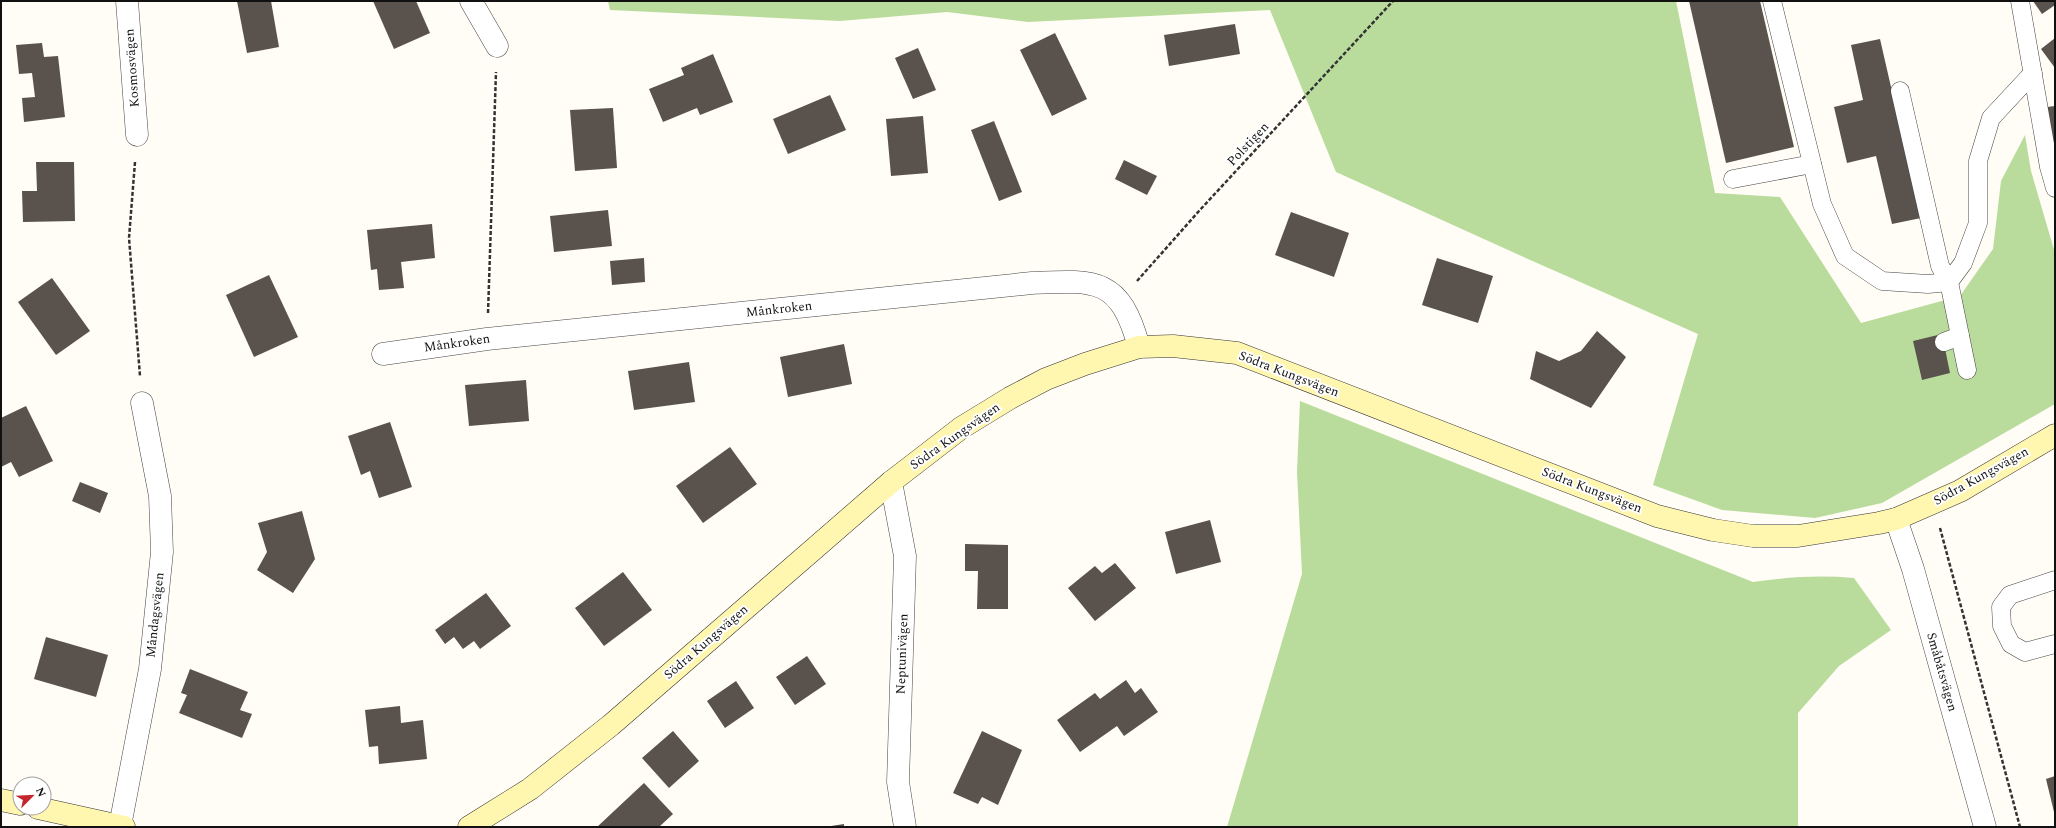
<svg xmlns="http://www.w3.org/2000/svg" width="2056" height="828" font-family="Spectral,serif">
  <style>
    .forest { fill: #b9dc9c }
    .building { fill: #5a524d }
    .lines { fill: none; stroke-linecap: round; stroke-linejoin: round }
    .lane-casing { stroke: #444; stroke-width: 19 }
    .street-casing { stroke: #444; stroke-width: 23 }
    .secondary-casing { stroke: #333; stroke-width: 23 }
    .path { stroke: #333; stroke-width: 2.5; stroke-dasharray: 4 2; stroke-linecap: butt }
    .lane { stroke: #fff; stroke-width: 18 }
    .street { stroke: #fff; stroke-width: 22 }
    .secondary { stroke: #fff6b0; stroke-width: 22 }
    .labels { text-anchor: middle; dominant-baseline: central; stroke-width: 4; stroke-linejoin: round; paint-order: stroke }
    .street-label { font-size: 13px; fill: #111; stroke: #fff }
  </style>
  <rect width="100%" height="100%" fill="#fffdf5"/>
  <g class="forest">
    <path d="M608,1H1676L1715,193L1780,197L1861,323L1960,296L1993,249L2001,181L2025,135L2031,171L2055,253V404L1882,503L1815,518L1722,510L1653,485L1698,334L1528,259L1336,172L1270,10L1028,22L947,12L840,21L610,10Z"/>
    <path d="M1300,401L1753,582C1787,577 1820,575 1854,578L1891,630L1839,666L1798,713V827H1227L1302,574L1297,472Z"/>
  </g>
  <g class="building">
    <path d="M237,1H271L279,47L247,53Z"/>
    <path d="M373,1H416L430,33L394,49Z"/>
    <path d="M1689,1H1760L1794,147L1726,163Z"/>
    <path d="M2033,1H2055V5L2042,14Z"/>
    <path d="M1235,24L1240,54L1169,66L1164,35Z"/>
    <path d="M1055,33L1087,99L1052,116L1020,50Z"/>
    <path d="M2055,38V68L2041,49Z"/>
    <path d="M1880,39L1921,218L1892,224L1876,156L1847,163L1834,107L1863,100L1851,45Z"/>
    <path d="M42,43L44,57L58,56L65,117L24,122L22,98L35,97L32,73L19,74L16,45Z"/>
    <path d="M918,48L936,90L913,99L895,58Z"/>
    <path d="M713,54L733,102L700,115L697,108L663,122L649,89L684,75L681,68Z"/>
    <path d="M830,95L846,130L788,154L773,119Z"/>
    <path d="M2055,106V146H2054L2047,107Z"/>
    <path d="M613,108L617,168L575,171L570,110Z"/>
    <path d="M923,116L928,173L891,176L886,119Z"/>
    <path d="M994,121L1022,192L999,201L971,130Z"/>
    <path d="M1124,160L1157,176L1147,195L1115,179Z"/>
    <path d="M36,162H74L75,221L23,222L22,191H37Z"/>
    <path d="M608,210L612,246L554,252L550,216Z"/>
    <path d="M1291,212L1349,233L1334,277L1275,255Z"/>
    <path d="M432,224L435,258L401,262L404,288L379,290L377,269L371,270L367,230Z"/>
    <path d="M644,258L645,282L612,285L610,261Z"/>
    <path d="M1437,258L1493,276L1478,323L1422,305Z"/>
    <path d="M269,275L298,337L254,357L226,295Z"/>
    <path d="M52,278L90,331L56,355L18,302Z"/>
    <path d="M1597,331L1626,357L1591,408L1530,379L1536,351L1559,361L1581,351Z"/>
    <path d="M1942,334L1950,373L1922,380L1913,341Z"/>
    <path d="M844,344L852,384L788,397L780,357Z"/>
    <path d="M689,362L695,402L634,410L628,371Z"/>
    <path d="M526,380L529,421L469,426L465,385Z"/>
    <path d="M26,406L53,461L19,477L11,462L1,467V418Z"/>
    <path d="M390,422L412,487L379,498L370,471L361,475L348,436Z"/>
    <path d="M730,447L757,484L703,523L676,486Z"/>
    <path d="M80,482L108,493L100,513L72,501Z"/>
    <path d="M302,511L315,559L293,593L257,570L267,552L258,523Z"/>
    <path d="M1210,520L1221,562L1176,574L1165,532Z"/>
    <path d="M965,544L1008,545V609H977L978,571H965Z"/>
    <path d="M1115,563L1136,588L1095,621L1068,588L1095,566L1102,573Z"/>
    <path d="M623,572L652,610L604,646L575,608Z"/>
    <path d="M486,593L511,626L480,649L474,641L463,649L454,637L445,644L435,630Z"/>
    <path d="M46,637L108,655L96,697L34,679Z"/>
    <path d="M807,656L826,684L795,705L776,677Z"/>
    <path d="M190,669L248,692L240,710L252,714L242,738L179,713L187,695L181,693Z"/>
    <path d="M1126,680L1135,693L1141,688L1158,712L1124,736L1117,726L1080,752L1057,720L1095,693L1100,699Z"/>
    <path d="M736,681L754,708L725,728L707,701Z"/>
    <path d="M400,706L401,723L423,720L427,759L379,764L378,746L369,747L365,710Z"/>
    <path d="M673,731L699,761L669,788L642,758Z"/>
    <path d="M982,731L1022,750L998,805L982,797L978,804L953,793Z"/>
    <path d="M2055,776V812H2054L2046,779Z"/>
    <path d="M644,783L673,814L659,827H597Z"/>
    <path d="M844,824V827H831V826Z"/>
  </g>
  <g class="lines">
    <g class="lane-casing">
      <g id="lane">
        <path d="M1772,1L1822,204L1845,256L1882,281L1928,284L1949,282L1963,263L1978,223V161L1991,118L2033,73"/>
        <path d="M2020,1L2049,167L2055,188"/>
        <path d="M1900,91L1940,266L1949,282L1967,370"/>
        <path d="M1733,179L1812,164"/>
        <path d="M1944,342L1960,336"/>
        <path d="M2055,580L2010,595L2001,607L2002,626L2011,644L2025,652L2055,644"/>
      </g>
    </g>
    <g class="street-casing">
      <g id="street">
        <path d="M127,1L137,135"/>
        <path d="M471,1L497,46"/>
        <path d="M383,354L487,339L1032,283C1097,280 1120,278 1139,347"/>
        <path d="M891,482L905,556L898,782L905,827"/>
        <path d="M1896,519L1913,569L1985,827"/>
        <path d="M120,826L150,669L162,552L160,496L142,403"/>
      </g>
    </g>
    <g class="secondary-casing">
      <g id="secondary">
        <path d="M1,800L20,804"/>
        <path d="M38,808L124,827"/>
        <path d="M469,827L530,789L611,725L891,482L961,428L1010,398L1046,379L1085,364L1139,347L1173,346L1237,353L1657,516L1713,530L1753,536H1798L1879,523L1896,519L1960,491L2055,435"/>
      </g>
    </g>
    <g class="path">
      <path d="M135,162L129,238L140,376"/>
      <path d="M1137,281L1199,211L1393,1"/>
      <path d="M488,313L496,72"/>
      <path d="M1940,528L2020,827"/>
    </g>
    <use href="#lane" class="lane"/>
    <use href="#street" class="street"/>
    <use href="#secondary" class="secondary"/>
  </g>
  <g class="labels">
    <g class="street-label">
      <text transform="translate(132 68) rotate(-94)">Kosmosvägen</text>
      <text transform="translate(1248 144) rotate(-47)">Polstigen</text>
      <text transform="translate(779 309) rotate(-6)">Månkroken</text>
      <text transform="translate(457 343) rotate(-8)">Månkroken</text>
      <text transform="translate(1289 374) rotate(21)">Södra Kungsvägen</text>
      <text transform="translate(955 436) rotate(-35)">Södra Kungsvägen</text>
      <text transform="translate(1981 476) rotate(-29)">Södra Kungsvägen</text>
      <text transform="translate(1592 490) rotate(21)">Södra Kungsvägen</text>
      <text transform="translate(155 615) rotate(-84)">Måndagsvägen</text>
      <text transform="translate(706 642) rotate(-41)">Södra Kungsvägen</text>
      <text transform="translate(902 654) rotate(-88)">Neptunivägen</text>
      <text transform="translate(1942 672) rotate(74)">Småbåtsvägen</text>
    </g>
  </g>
  <rect width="2056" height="828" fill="none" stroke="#111111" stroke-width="4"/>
  <g transform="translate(32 796) rotate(66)"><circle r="19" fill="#ffffff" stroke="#a0a0a0"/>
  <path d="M0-3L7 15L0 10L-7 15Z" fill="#c4262e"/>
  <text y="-6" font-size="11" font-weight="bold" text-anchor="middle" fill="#111111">N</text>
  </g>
</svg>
